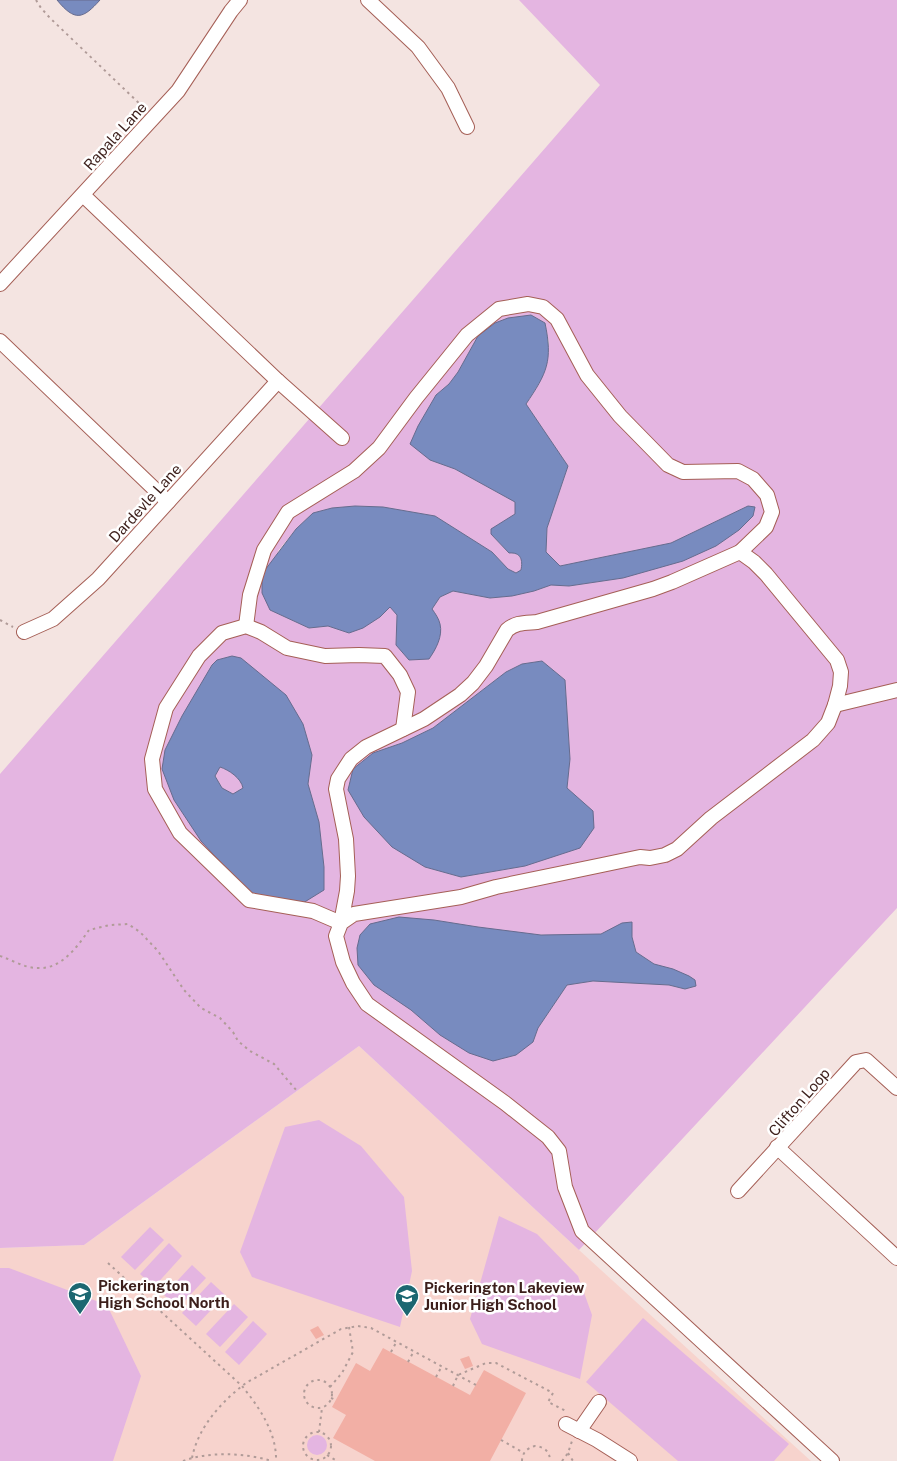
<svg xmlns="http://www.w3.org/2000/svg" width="897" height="1461" font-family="'Public Sans',sans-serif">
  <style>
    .built { fill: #f7d3cd }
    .green { fill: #e4b5e1; fill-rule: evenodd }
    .water { fill: #788bbf; stroke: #666b8e; fill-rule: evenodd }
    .building { fill: #f2afa5 }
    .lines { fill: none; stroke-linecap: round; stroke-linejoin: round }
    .minor-casing { stroke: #a55f56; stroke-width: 16 }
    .path { stroke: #b09b98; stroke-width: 2; stroke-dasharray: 2.5 4; stroke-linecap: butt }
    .minor { stroke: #fff; stroke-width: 14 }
    .labels { text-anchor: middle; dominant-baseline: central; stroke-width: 5; stroke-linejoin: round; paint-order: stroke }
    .street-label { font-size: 15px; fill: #3c1f1b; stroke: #fff }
    .poi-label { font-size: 15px; font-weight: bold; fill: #3c1f1b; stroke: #fff; text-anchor: start }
  </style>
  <rect width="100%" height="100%" fill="#f4e4e1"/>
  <path class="built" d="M359,1046L579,1250L811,1461H0V1248L84,1245Z"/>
  <g class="green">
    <path d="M519,0H897V908L579,1250L359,1046L84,1245L0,1248V774L600,85ZM531,315L545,323L549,343L539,384L526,404L568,466L547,528L546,552L560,566L671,543L748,506L623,578L569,586L551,585L534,591L512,596L490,598L453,591L440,597L432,609L440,623L396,646L397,614L390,607L380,617L349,633L328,626L309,628L270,610L278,551L296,529L313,513L332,508L355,506L383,507L435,516L492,552L508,569L516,573L521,570C523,560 521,552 509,553L491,534L515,514V502L455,469L430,460L436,395L449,384L458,372L478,336ZM232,656L303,724L312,755L308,784L319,822L324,867V890L165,750L212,665L217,660ZM542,661L565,680L570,759L567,788L525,866L461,877L425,867L373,753L402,743L433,728L506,672L522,664ZM434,920C489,929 544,940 599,934C611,933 619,923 631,922L632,937L636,952L654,964L689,976L696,986L685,989L669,985L593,981L567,985L538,1028L533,1042L441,1035L411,1010Z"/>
    <path d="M220,767C229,769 241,778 243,788L233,794L222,788L215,775Z"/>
    <path d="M319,1120L361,1146L404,1197L412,1271L400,1327L252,1277L240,1252L285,1127Z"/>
    <path d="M499,1216L537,1234L578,1276L592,1315L580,1379L482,1344L470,1319Z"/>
    <path d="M150,1227L164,1240L135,1270L121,1257Z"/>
    <path d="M169,1243L182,1256L154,1287L140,1274Z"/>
    <path d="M192,1265L206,1278L178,1308L164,1295Z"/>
    <path d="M0,1268H9L107,1305L141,1376L113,1461H0Z"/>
    <path d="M211,1282L225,1295L196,1326L182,1313Z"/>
    <path d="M234,1304L248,1317L220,1347L206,1334Z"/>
    <path d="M643,1318L789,1444L774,1461H678L586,1382Z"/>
    <path d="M253,1321L267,1334L239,1365L225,1352Z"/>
    <circle cx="317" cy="1445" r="10"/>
  </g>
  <g class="water">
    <path d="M57,0H100C83,19 75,22 57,0Z"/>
    <path d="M531,315L545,323C553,361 547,373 526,404L568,466L547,528L546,552L560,566L671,543L748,506L755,507L753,516L739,530L716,546L683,561L623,578L569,586L551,585L534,591L512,596L490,598L453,591L440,597L432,609C435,613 439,619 440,624C443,636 436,649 429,659L409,660L396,645L397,615L390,607L380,617L363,628L349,633L328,626L309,628L270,610L262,593V574L296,529L313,513L332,508L355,506L383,507L435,516L492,552L508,569L516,573L521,570C523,560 521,552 509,553L491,534V529L515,514V502L455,469L430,460L410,444L418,426L436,395L449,384L458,372L478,336L495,323L508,318Z"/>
    <path d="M232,656L241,658L286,695L303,724L312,755L308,784L319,822L324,867V890L303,903L249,893L201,841L174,800L162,769L165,750L182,716L212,665L217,660ZM220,767C229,770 241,778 243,788L233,794L222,788L215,776Z"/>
    <path d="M542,661L565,680L570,759L567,788L593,811L594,828L580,848L525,866L461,877L425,867L392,847L364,817L348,790L353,769L373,753L402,743L433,728L506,672L522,664Z"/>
    <path d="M399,917L434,920L478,927L541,935L601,934L622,923L632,922V937L636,952L654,964L673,969L689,976L695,980L696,986L685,989L669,985L593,981L567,985L538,1028L533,1042L516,1055L493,1061L469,1053L440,1035L411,1010L374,985L358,965L357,948L360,935L370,924Z"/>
  </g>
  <g class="building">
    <path d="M318,1326L324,1335L316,1339L310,1330Z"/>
    <path d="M383,1348L470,1395L484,1370L526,1393L490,1461H375L333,1438L346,1415L332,1407L356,1363L370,1371Z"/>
    <path d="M469,1356L473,1366L465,1369L460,1359Z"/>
  </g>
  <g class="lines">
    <g class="minor-casing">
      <g id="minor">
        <path d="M368,0L418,47L448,88L467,127"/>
        <path d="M83,195L278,381L342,438"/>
        <path d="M0,284L178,91L231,11L240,0"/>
        <path d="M0,341L168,502"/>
        <path d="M246,626L250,595L264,550L288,512L354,471L379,448L416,398L467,335L499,309L528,304L543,307L557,319L587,375L620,416L668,465L683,472L738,471L753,479L767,495L772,512L766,527L740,552"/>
        <path d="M24,632L53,619L98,579L278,381"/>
        <path d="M835,705L897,690"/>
        <path d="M341,923L354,914L461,897L496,887L602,865L640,857L650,858L665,855L677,849L711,818L813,740L828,723L835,705L840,686L841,672L837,660L766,574L754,562L740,552L672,582L653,589L537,622C525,623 516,622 507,630L486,666L473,683L460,695L424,719L366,747L351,759L338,779L336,789L346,839L348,876L347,891L341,923L336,936L343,962L353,983L367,1004L505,1103L548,1137L559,1151L565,1187L582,1231L832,1461"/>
        <path d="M341,923L313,911L249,900L180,833L155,789L152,759L166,708L199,656L222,633L246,626L261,632L287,648L325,656L359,655L385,656L400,675L408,692L403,729"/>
        <path d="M777,1147L897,1258"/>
        <path d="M738,1191L856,1062L866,1060L897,1088"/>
        <path d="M566,1424L597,1440L630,1461"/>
        <path d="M579,1431L599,1402"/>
      </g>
    </g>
    <g class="path">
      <path d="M36,0L41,8L50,18L145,109"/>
      <path d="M0,620L13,627"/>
      <path d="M0,956C12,960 25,968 37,968C61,970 77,947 89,930L110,925L128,924L140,932L158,951L184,990L201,1008L220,1018L233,1032L238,1041L250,1051L274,1064L297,1091"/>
      <path d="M108,1263L242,1386C259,1407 277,1433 276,1461"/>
      <path d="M391,1352L397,1341"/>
      <path d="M408,1362L414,1351"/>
      <path d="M436,1377L442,1366"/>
      <circle cx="318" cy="1394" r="14"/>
      <path d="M453,1386L458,1375L486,1363H496L553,1393L548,1402L566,1411"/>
      <path d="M330,1387L342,1373L353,1352L349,1327"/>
      <path d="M331,1398L336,1400"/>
      <circle cx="317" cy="1446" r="14"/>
      <path d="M319,1432L322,1408"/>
      <path d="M501,1440L524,1453"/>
      <path d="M568,1453L573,1461"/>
      <path d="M327,1455L337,1461"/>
      <path d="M192,1458C198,1427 222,1401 246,1383L341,1329L358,1326L371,1328L476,1385"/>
      <path d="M183,1461C210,1451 245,1453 272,1461"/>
      <path d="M522,1461C522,1453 527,1448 535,1446C544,1447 550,1451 550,1461"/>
      <path d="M562,1461L568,1453L572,1441"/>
    </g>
    <use href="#minor" class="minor"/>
  </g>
  <defs>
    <g id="school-pin" transform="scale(1.25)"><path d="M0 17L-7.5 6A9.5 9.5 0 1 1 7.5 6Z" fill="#1c6771" stroke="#fff"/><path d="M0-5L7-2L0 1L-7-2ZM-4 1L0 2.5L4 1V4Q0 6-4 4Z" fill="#fff"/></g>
  </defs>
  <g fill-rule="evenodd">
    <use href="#school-pin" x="80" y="1294"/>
    <use href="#school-pin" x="407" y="1296"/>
  </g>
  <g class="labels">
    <g class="street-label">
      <text transform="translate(115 136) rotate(-48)">Rapala Lane</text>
      <text transform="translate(145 503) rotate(-48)">Dardevle Lane</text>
      <text transform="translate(799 1102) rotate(-49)">Clifton Loop</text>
    </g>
    <g class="poi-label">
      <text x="98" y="1285">Pickerington<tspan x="98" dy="17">High School North</tspan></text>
      <text x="424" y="1287">Pickerington Lakeview<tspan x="424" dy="17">Junior High School</tspan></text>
    </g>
  </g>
</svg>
